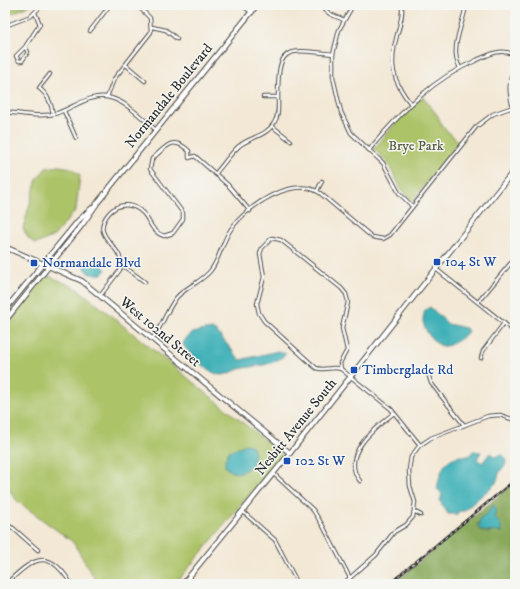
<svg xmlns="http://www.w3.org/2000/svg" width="520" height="589" font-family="'IM FELL DW Pica',serif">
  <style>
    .green { fill: #acc368; stroke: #6c774a }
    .forest { fill: #89a95c; stroke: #5a6a44; fill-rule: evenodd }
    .water { fill: #40b1b8; stroke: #366e72 }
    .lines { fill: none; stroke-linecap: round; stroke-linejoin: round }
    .street-casing { stroke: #494744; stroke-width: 4.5 }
    .secondary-casing { stroke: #494744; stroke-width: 6 }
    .street { stroke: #fff; stroke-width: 2.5 }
    .secondary { stroke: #fff; stroke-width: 4 }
    .rail-casing { stroke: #2b2b2b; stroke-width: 2.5 }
    .rail { stroke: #f6f6f2; stroke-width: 1; stroke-dasharray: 3; stroke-linecap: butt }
    .transit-dot { fill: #1a4fb4; stroke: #f6f6f2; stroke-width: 1.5 }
    .labels { text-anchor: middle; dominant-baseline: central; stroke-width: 3; stroke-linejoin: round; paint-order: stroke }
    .street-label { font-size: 14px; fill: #2b2b2b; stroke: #f6f6f2 }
    .park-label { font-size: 14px; fill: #52593d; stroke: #f6f6f2 }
    .transit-label { font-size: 14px; fill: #164399; stroke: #f6f6f2; text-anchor: start }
  </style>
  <rect width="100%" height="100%" fill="#f6f6f2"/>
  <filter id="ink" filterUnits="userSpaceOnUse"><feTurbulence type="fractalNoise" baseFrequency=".025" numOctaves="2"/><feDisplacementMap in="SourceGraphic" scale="8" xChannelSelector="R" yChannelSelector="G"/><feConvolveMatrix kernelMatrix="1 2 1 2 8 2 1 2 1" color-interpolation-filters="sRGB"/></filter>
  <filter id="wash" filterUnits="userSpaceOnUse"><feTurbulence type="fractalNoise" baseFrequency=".012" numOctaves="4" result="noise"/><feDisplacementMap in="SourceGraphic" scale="16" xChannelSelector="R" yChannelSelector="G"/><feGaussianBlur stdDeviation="0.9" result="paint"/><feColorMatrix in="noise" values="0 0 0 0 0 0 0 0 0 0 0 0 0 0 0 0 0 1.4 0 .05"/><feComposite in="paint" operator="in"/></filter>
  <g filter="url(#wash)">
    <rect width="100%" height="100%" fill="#f3e8d5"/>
    <g class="green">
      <path d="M5,5H30L5,17Z"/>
      <path d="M423,97L438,116L442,126L459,142L412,201L401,188L387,162L374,149L399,119Z"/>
      <path d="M59,166L71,168L80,175L76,210L54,236L36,244L28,238L23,228L37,179L46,168Z"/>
      <path d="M47,275L78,289L283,455L175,584H98L73,542L17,501L5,484V327Z"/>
    </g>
    <path class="forest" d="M515,482V584H430L423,582L420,584H393ZM495,514L489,533C484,531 478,531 477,525L485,515Z"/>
    <g class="water">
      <path d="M89,259L102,265L106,270L102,274H89L84,266L86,260Z"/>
      <path d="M430,307L448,324L466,328L468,332C463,337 451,347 443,346C434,345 423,329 423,320C423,317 424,313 425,310Z"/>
      <path d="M212,329L217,332L240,360L278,351L286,354C272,367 257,365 239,369C234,371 227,375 221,375C211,375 187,353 183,344C188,331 200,331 212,329Z"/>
      <path d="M246,444L251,445L254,449L253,464L241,473L231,472L225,467V459L229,451Z"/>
      <path d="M473,451L481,452L477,459L482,463L490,453L495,457L501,454L505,457L506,464L500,471L496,483L464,511H459L457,514H448L440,501L442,494L437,489C441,470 444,454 469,456Z"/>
      <path d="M493,505L496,508L494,518L499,522L503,532C494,530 485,535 478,527L481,517L487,514Z"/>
    </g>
  </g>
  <g filter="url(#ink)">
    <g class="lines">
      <g class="street-casing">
        <g id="street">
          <path d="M319,5L330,14L344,20"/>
          <path d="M353,5L339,30L333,54V77L341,112L351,133L383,163L399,193L412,206"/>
          <path d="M402,5C403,16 400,25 397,35C389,64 392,81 411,104"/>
          <path d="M5,26L31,16L42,5"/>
          <path d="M152,27L166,30L177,39"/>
          <path d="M90,31L110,5"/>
          <path d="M25,47L28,52L22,61H19L16,56L25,47L40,24L35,13"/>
          <path d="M126,65L145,81"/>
          <path d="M515,66C507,83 509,96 515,114"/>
          <path d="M460,68C449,48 463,26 466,5"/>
          <path d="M50,74L39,88C48,95 51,103 53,114"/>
          <path d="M107,97L114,79L151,32L150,18L137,5"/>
          <path d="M263,97H278"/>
          <path d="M64,111L76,138"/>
          <path d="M5,112C21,114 38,117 54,114C73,109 90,92 111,98C128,103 143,119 156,130"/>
          <path d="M272,126L291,141"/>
          <path d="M369,150C400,113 432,79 477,60C490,54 501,48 515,55"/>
          <path d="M215,174C223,165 230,154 239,146C250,137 267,136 274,123C279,116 278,107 278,99C278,47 283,48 333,54"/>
          <path d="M5,175L8,172"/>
          <path d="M317,191L322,181"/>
          <path d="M122,265L145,282"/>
          <path d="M436,269L515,332"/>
          <path d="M100,296L120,270C128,245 87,239 109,213C119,202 134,203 144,214C151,223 152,232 164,236L173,233L183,219V213L150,169L152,159C166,147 172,135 189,151V158L195,156L228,185L250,211"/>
          <path d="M478,302L515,258"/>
          <path d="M152,339C163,325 167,309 177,297C187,286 202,282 211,270C220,258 222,242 231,229C247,206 293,175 320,193L372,237L383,239L390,235L476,127L493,114L513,107"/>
          <path d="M481,358L483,351L504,323"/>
          <path d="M341,369L340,363L347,350L342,328L348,302L346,294L341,288L281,240L272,238L262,248L260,254L264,277L257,304L259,313L264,321L316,368C325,371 332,366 341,369L391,409L420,445"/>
          <path d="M428,373L431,383L464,425"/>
          <path d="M274,474L313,510L323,526L350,578"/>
          <path d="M360,481C339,455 376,427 394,413"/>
          <path d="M242,511L275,540L298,584"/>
          <path d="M415,512L421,515"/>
          <path d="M5,524L13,528L38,550"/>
          <path d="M6,584C31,560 48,545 71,584"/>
          <path d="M343,584L376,555L394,532L406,525L413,517L415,502L410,486L409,470L411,457L419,446L431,438L488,416L500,415L515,420"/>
        </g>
      </g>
      <g class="secondary-casing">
        <g id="secondary">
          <path d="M243,5L252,12"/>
          <path d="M5,247L82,281L290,453"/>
          <path d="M5,310L78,221L92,208"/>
          <path d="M5,321L82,225L98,202L257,5"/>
          <path d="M183,584L290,453L515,169"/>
        </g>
      </g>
      <use href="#street" class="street"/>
      <use href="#secondary" class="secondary"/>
      <g class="rail-casing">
        <path id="rail" d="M389,584L515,480"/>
      </g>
      <use href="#rail" class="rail"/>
    </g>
  </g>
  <g class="transit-dot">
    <rect x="433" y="258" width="8" height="8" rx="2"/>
    <rect x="30" y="259" width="8" height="8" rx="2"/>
    <rect x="350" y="366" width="8" height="8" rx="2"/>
    <rect x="283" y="457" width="8" height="8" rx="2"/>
  </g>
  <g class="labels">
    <g class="street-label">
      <text transform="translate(169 96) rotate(-51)">Normandale Boulevard</text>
      <text transform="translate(160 332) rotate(40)">West 102nd Street</text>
      <text transform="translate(296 427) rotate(-51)">Nesbitt Avenue South</text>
    </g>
    <g class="park-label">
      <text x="416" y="146">Brye Park</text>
    </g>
    <g class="transit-label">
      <text x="445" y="262">104 St W</text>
      <text x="42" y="263">Normandale Blvd</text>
      <text x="362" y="370">Timberglade Rd</text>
      <text x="295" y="461">102 St W</text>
    </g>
  </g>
  <rect width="520" height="589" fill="none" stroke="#f6f6f2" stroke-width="20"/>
</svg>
